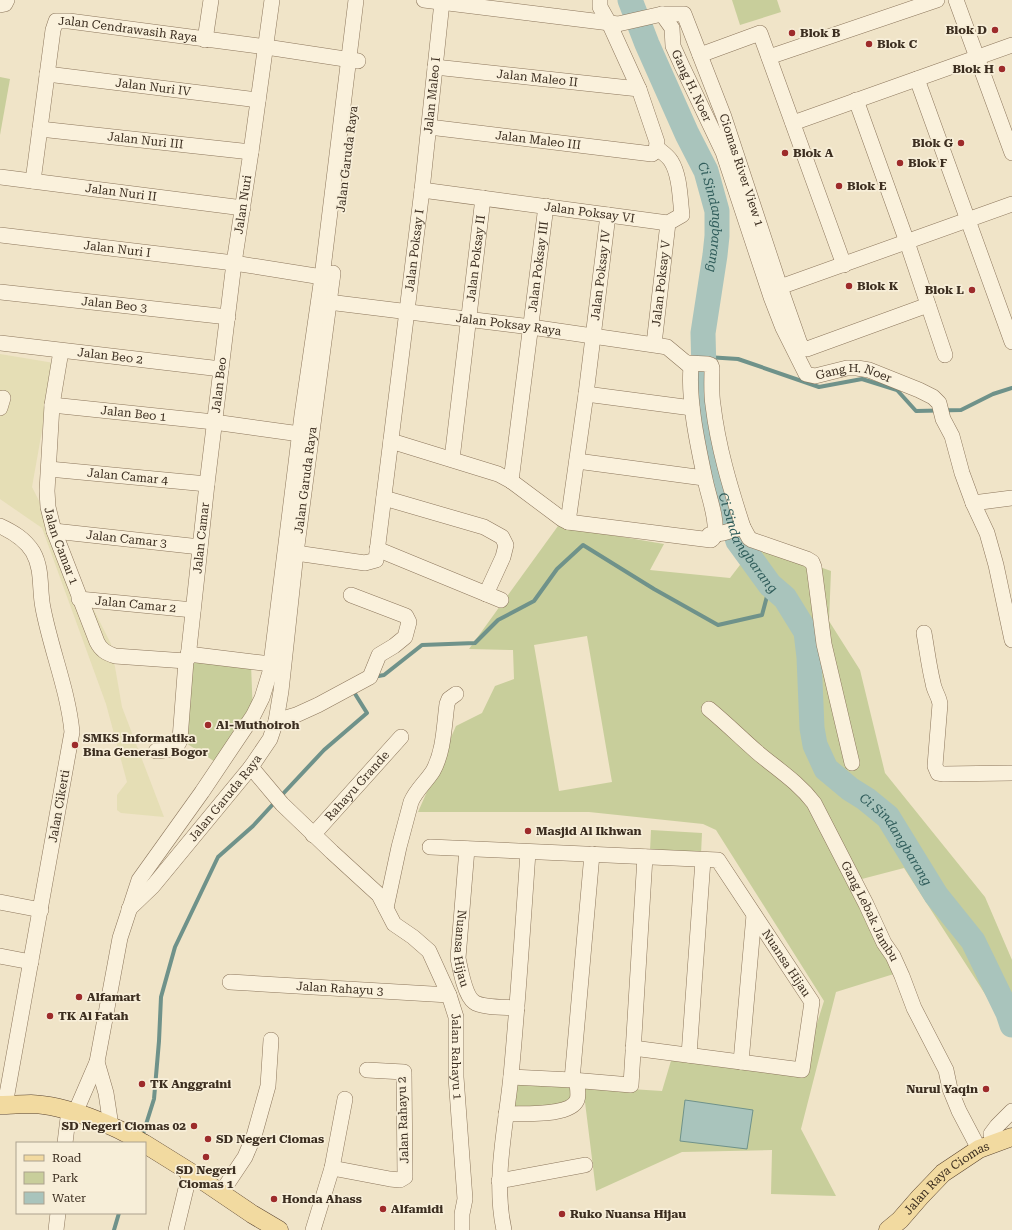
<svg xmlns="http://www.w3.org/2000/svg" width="1012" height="1230" font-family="'Roboto Serif',serif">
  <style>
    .farmland { fill: #e5deb5 }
    .green { fill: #c8ce9b; fill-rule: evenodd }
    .water { fill: #a9c4bc; stroke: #6f928a }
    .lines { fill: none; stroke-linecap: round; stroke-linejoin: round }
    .stream { stroke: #6f928a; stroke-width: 4 }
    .river { stroke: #a9c4bc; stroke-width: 25 }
    .minor-casing { stroke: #8c765c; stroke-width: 16 }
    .major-casing { stroke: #5a4430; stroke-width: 19 }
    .minor { stroke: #faf1dc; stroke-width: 15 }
    .major { stroke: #f2daa0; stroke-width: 18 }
    .poi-dot { fill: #9d2b2b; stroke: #f7eed8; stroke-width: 1.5 }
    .labels { text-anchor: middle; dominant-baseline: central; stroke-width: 3.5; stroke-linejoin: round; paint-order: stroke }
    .poi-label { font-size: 12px; font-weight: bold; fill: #3c2e20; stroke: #f7eed8; text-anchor: start }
    .street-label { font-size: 12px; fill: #3c2e20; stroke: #f7eed8 }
    .water-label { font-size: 13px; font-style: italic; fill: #2f5c5a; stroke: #f7eed8 }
  </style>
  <rect width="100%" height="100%" fill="#f0e4c8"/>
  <path class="farmland" d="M0,354L54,363L32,487L111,644L122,707L164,817L121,813L117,810V795L127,782L106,704L42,528L0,499Z"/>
  <g class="green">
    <path d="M732,0H777L781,12L740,25Z"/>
    <path d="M0,77L10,79L0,135Z"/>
    <path d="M558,526L664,544L650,570L730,578L756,544L831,571L829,621L860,670L885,773L985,897L1012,960V1036L904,868L858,880L897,973L836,992L801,1129L836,1196L771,1194L772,1150L682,1152L596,1191L583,1086L662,1091L673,1054L801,1074L824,1001L716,830L703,824L589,812H418L456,726L482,713L495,686L514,679L513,650L469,649ZM587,636L612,782L559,791L534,645Z"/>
    <path d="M193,659L251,664L253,716L220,765L186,743Z"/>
    <path d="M651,830L702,833L701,854L650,851Z"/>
    <path d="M513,1082L571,1084V1099C552,1108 533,1107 512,1106Z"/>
  </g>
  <path class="water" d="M685,1100L753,1110L747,1149L680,1141Z"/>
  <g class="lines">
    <g class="stream">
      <path d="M707,357L738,359L819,387L862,379L897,390L916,411L961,410L993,394L1012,388"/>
      <path d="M373,677L384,675L422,645L475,643L498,620L534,601L557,569L583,545L654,589L718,625L762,615L770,585"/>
      <path d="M280,797L324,750L367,713L352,689"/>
      <path d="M142,1137L154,1099L159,1041L161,997L175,947L218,857L253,826L275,802"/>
      <path d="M114,1230L119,1213"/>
    </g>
    <path class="river" id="s1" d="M630,0L647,44L687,134L706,171L717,211V236L715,255L703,333L705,414L719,480L738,541L770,585L785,598L806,632L809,657L812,728L815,745L826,769L850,789L866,799L888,817L936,895L973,941L1008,1013L1012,1025"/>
    <g class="minor-casing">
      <g id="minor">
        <path id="s2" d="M424,0L618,24L662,14H684L724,117L780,287L800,344L804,348L807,349L928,305"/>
        <path d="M956,0L1012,153"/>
        <path d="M0,5L5,4L7,0"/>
        <path id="s3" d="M662,14L672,28L673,46L682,66L723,152L771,297L783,328L806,374L815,376L847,368H857L869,370L919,390L933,397L939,403L943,419L952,436L962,473L973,503L987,533L996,565L1012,640"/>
        <path d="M205,40L211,0"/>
        <path d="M700,55L760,33L844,265"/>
        <path d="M769,57L937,0"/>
        <path id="s4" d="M435,67L639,89"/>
        <path id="s5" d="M47,74L258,100"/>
        <path d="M917,79L1012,342"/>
        <path d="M856,100L907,242L945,355"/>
        <path d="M793,123L1012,45"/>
        <path id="s6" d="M429,127L652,154L656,151L657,142L639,89L609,23L600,7V0"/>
        <path id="s7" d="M40,129L251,152"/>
        <path id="s8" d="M0,177L243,208"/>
        <path id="s9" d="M33,181L53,30L56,21H69L266,47L358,61"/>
        <path id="s10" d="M422,190L668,223L682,215C680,199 680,175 671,161C668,156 662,152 657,148"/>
        <path id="s11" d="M0,235L234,263L322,277L332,278"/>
        <path d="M780,287L1012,204"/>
        <path id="s12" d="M0,292L228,317"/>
        <path id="s13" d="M320,301L531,327L661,346L667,347L691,367"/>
        <path id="s14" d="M0,343L221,369"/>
        <path id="s15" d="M654,344L668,223"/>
        <path id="s16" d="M61,351L52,405L47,491L48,507L54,531L97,642C101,650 106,653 115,656L186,661"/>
        <path d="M687,363L708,364L711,365L712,368C712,380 711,393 713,405C718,447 730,487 743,527"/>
        <path d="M586,394L692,408"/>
        <path id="s17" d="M52,405L214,422L300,434"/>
        <path d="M0,408L3,398"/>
        <path d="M391,441L498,474L511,481L562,519L568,522L711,540C714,538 715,537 715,533C717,517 708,495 705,479C698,446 688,401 691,367L687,363"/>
        <path id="s18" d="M452,459L483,198"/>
        <path d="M577,461L704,478"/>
        <path id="s19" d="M49,469L207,484"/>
        <path id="s20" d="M511,481L546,206"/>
        <path d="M384,498L484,527L502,537L506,545L503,557L486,594"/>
        <path d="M973,503L1012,498"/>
        <path id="s21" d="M568,522L586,394L608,215"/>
        <path d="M0,526C13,532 25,539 33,552C43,570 39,589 43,608C51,650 68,690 72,732L5,1105"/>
        <path id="s22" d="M54,531L200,547"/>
        <path d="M711,537L709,535L723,533L743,527L749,538L752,540L807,559L812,562L814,567L824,644L852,763"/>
        <path d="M377,549L501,600"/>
        <path id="s23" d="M296,553L365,563L376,560L422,190L442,2"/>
        <path id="s24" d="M79,599L193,610"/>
        <path d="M924,633C927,650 929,667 933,683C934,691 939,696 940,704L935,766L938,773L944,774L1012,773"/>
        <path d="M188,654L271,664"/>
        <path id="s25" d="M709,709C726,723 741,738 757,752C777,769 798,782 814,803L866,904L884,943L893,956L902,976L914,1008L946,1070L950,1089L959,1111L979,1149"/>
        <path d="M276,721L296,715L318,705L370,677L379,655L394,646L405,637L409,622L406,616L351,595"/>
        <path id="s26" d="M156,751C166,750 178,751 180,739L186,661L188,658L207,484L234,263L251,152L272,0"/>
        <path id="s27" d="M251,767L282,804L332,852L379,895L394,924L413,937L429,951L449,995L456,1017V1077L465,1199L462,1214V1230"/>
        <path id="s28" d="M313,835L401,737"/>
        <path id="s29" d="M430,847L718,860L812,1002L802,1070L633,1048"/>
        <path id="s30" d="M467,849L458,958C460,968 465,996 474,1002C482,1008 507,1007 517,1008"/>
        <path d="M0,902L41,910"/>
        <path d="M386,908L399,847L411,802C416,790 426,782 433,771C444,751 444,726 447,704L449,699L456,694"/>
        <path id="s31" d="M129,909L153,886L251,767L270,739L276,721L281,691L296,553L333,273"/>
        <path d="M0,956L31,962"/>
        <path id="s32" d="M230,982L449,995"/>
        <path d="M689,1055L703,860"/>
        <path d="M97,1062L106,1093L111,1126"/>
        <path d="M741,1062L754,915"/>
        <path d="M511,1077L572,1080L631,1085L645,857"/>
        <path d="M572,1080L592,854"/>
        <path d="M75,1113L97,1062L120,938L139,880L202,792L253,716L262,698L270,672L302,415L322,277L356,0"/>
        <path d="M506,1114C522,1113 570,1117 577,1100C579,1095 577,1086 577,1081"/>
        <path d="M65,1143L69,1110"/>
        <path d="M993,1143L991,1134L997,1126L1012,1111"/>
        <path d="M332,1168L390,1179L400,1180L405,1177L404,1072L367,1070"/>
        <path d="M499,1181L585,1165"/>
        <path d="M221,1193L245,1157L254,1136L268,1086L271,1040"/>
        <path d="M56,1230L58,1213"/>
        <path d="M176,1230L190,1172"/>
        <path d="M313,1230L332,1168L345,1099"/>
        <path d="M504,1230C493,1180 506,1126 511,1076C518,1001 523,926 528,852"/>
      </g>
    </g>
    <g class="major-casing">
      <g id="major">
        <path d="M0,1105C10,1105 21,1104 31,1104C65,1105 115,1125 143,1143"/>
        <path d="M145,1144L190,1172L252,1214L279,1230"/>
        <path id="s33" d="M888,1230L900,1220L920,1197L943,1173L979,1149L1012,1137"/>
      </g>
    </g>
    <use href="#minor" class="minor"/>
    <use href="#major" class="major"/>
  </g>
  <g class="poi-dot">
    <circle cx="995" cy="30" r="4"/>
    <circle cx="792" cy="33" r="4"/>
    <circle cx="869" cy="44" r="4"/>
    <circle cx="1002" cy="69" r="4"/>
    <circle cx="961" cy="143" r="4"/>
    <circle cx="785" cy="153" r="4"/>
    <circle cx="900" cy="163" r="4"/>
    <circle cx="839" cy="186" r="4"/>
    <circle cx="849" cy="286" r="4"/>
    <circle cx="972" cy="290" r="4"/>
    <circle cx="208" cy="725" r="4"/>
    <circle cx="75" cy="745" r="4"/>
    <circle cx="528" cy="831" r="4"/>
    <circle cx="79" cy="997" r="4"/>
    <circle cx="50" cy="1016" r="4"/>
    <circle cx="142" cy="1084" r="4"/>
    <circle cx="986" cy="1089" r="4"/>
    <circle cx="194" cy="1126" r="4"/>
    <circle cx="208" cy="1139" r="4"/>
    <circle cx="206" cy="1157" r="4"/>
    <circle cx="274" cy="1199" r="4"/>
    <circle cx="383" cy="1209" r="4"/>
    <circle cx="562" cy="1214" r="4"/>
  </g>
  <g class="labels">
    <g class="poi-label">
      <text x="987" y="30" text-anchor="end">Blok D</text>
      <text x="800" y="33">Blok B</text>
      <text x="877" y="44">Blok C</text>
      <text x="994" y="69" text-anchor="end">Blok H</text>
      <text x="953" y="143" text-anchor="end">Blok G</text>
      <text x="793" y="153">Blok A</text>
      <text x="908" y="163">Blok F</text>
      <text x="847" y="186">Blok E</text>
      <text x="857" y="286">Blok K</text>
      <text x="964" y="290" text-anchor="end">Blok L</text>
      <text x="216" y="725">Al-Muthoiroh</text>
      <text x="83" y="738">SMKS Informatika<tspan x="83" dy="14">Bina Generasi Bogor</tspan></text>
      <text x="536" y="831">Masjid Al Ikhwan</text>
      <text x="87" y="997">Alfamart</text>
      <text x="58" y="1016">TK Al Fatah</text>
      <text x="150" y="1084">TK Anggraini</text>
      <text x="978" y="1089" text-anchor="end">Nurul Yaqin</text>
      <text x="186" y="1126" text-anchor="end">SD Negeri Ciomas 02</text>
      <text x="216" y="1139">SD Negeri Ciomas</text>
      <text x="206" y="1170" text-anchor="middle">SD Negeri<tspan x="206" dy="14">Ciomas 1</tspan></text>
      <text x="282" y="1199">Honda Ahass</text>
      <text x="391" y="1209">Alfamidi</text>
      <text x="570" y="1214">Ruko Nuansa Hijau</text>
    </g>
    <g class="street-label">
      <text stroke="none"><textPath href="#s9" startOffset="234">Jalan Cendrawasih Raya</textPath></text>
      <text stroke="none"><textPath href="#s4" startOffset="103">Jalan Maleo II</textPath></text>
      <text stroke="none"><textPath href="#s3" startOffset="79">Gang H. Noer</textPath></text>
      <text stroke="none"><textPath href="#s5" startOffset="107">Jalan Nuri IV</textPath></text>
      <text stroke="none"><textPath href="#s23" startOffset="549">Jalan Maleo I</textPath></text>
      <text stroke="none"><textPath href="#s7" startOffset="106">Jalan Nuri III</textPath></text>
      <text stroke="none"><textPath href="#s6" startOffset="110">Jalan Maleo III</textPath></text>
      <text transform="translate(347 159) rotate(-83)">Jalan Garuda Raya</text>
      <text stroke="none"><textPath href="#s2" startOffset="429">Ciomas River View 1</textPath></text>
      <text stroke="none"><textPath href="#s8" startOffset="122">Jalan Nuri II</textPath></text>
      <text stroke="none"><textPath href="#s26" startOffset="568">Jalan Nuri</textPath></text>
      <text stroke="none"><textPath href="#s10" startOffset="169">Jalan Poksay VI</textPath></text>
      <text stroke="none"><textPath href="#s11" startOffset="118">Jalan Nuri I</textPath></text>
      <text stroke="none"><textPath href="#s23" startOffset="393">Jalan Poksay I</textPath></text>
      <text stroke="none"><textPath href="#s18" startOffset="202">Jalan Poksay II</textPath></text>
      <text stroke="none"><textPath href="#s20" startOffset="216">Jalan Poksay III</textPath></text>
      <text stroke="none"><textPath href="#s21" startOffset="249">Jalan Poksay IV</textPath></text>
      <text stroke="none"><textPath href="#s15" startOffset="61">Jalan Poksay V</textPath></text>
      <text stroke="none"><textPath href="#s12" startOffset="115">Jalan Beo 3</textPath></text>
      <text stroke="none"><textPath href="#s13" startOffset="190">Jalan Poksay Raya</textPath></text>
      <text stroke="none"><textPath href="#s14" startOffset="111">Jalan Beo 2</textPath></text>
      <text stroke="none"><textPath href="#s3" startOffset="439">Gang H. Noer</textPath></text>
      <text stroke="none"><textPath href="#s26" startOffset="386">Jalan Beo</textPath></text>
      <text stroke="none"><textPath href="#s17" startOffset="82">Jalan Beo 1</textPath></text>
      <text stroke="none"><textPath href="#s19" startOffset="79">Jalan Camar 4</textPath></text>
      <text stroke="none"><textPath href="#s31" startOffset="483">Jalan Garuda Raya</textPath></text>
      <text stroke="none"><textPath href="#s26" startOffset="232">Jalan Camar</textPath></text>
      <text stroke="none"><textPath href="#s22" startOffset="73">Jalan Camar 3</textPath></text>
      <text stroke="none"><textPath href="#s16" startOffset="198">Jalan Camar 1</textPath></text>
      <text stroke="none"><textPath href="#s24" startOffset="57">Jalan Camar 2</textPath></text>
      <text stroke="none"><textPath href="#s28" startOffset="66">Rahayu Grande</textPath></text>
      <text stroke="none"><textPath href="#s31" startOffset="147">Jalan Garuda Raya</textPath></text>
      <text transform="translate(59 806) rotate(-80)">Jalan Cikerti</text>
      <text stroke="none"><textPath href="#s25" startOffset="263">Gang Lebak Jambu</textPath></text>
      <text stroke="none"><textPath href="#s30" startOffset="100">Nuansa Hijau</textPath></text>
      <text stroke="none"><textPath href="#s29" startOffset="412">Nuansa Hijau</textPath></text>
      <text stroke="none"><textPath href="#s32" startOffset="110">Jalan Rahayu 3</textPath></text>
      <text stroke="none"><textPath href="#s27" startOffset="369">Jalan Rahayu 1</textPath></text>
      <text transform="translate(403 1120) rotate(-92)">Jalan Rahayu 2</text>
      <text stroke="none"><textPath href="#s33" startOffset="79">Jalan Raya Ciomas</textPath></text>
    </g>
    <g class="water-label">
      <text stroke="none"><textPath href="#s1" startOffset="234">Ci Sindangbarang</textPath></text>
      <text stroke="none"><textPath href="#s1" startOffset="570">Ci Sindangbarang</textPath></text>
      <text stroke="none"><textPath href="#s1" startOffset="919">Ci Sindangbarang</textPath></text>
    </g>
  </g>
  <rect x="16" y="1142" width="130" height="72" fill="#f7eed8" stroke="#aca18e"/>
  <rect x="24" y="1155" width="20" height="6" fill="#f2daa0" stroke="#aca18e"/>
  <text x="52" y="1162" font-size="12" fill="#3c2e20">Road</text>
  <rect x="24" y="1172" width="20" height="12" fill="#c8ce9b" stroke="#aca18e"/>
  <text x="52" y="1182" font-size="12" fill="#3c2e20">Park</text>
  <rect x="24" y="1192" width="20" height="12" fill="#a9c4bc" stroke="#aca18e"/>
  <text x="52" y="1202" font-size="12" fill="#3c2e20">Water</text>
</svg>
